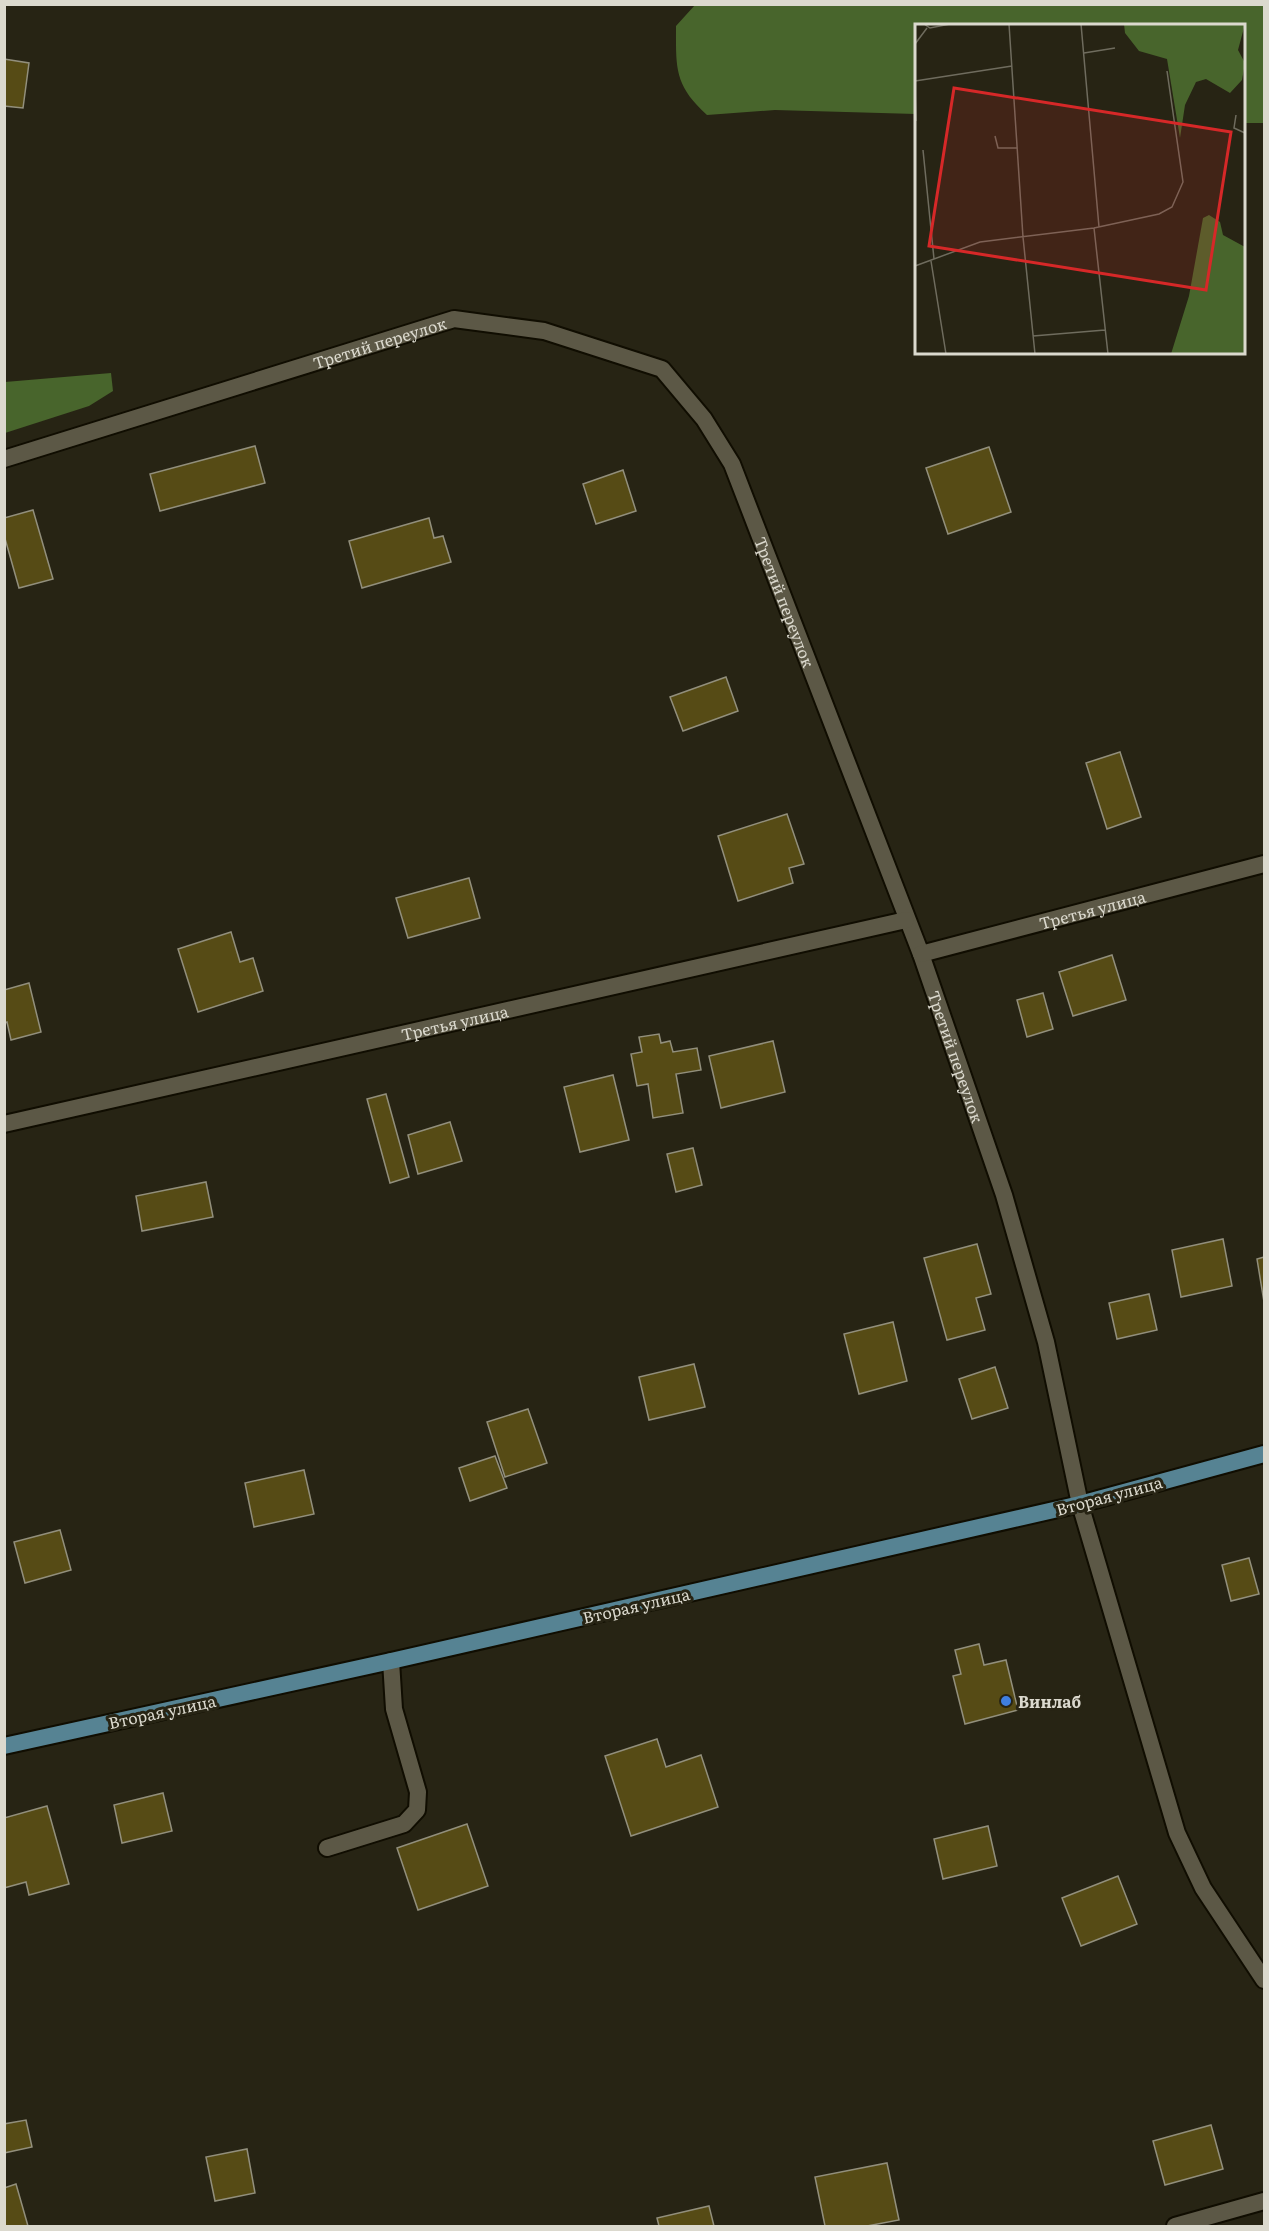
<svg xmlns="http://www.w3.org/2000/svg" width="1269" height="2231" font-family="Literata,serif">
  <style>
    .forest { fill: #48652c }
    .building { fill: #564b15; stroke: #928f7c; stroke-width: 1.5 }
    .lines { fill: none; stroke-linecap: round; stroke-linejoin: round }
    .service-casing { stroke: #100d01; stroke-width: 20 }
    .minor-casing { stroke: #100d01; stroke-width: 20 }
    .primary-casing { stroke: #100d01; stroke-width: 20 }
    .service { stroke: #5c5846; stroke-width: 16 }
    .minor { stroke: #5c5846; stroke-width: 16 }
    .primary { stroke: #568393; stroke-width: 16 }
    .shop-dot { fill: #3f7fe0; stroke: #272414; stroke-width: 2 }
    .labels { text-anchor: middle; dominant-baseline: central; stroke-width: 6; stroke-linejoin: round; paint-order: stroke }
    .street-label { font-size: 16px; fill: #dbd9ce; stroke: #272414 }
    .poi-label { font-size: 16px; font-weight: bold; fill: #dbd9ce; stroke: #272414; text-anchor: start }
    .inset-road { fill: none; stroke: #6f6c5e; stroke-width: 1.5 }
    .view { fill: #d62828; fill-opacity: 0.15; stroke: #d62828; stroke-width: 3 }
    .inset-edge { fill: none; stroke: #dbd9ce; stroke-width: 3 }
  </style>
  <rect width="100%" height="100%" fill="#272414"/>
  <g class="forest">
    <path d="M695,5H1264V123H1244V26H916V114L775,110L707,115C674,85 676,68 676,26Z"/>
    <path d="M111,373L113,391L89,406L5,433V382Z"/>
  </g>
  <g class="building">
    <path d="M4,59L29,63L23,108L4,106Z"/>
    <path d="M255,446L265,483L160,511L150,474Z"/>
    <path d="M989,447L1011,512L948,534L926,468Z"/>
    <path d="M623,470L636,511L596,524L583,484Z"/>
    <path d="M33,510L53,579L19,588L4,535V518Z"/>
    <path d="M429,518L434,538L443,536L451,562L362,588L349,541Z"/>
    <path d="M726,677L738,711L683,731L670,697Z"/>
    <path d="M1120,752L1141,817L1107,829L1086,763Z"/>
    <path d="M787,814L804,864L789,868L793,883L738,901L718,836Z"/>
    <path d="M469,878L480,918L408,938L396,898Z"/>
    <path d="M231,932L240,962L253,958L263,991L198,1012L178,949Z"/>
    <path d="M1112,955L1126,1000L1073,1016L1059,972Z"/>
    <path d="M29,983L41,1032L11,1040L7,1022L4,1023V990Z"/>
    <path d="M1043,993L1053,1029L1027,1037L1017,1000Z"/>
    <path d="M659,1034L661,1043L670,1041L673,1052L697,1048L701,1070L676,1074L683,1113L653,1118L648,1084L637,1086L631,1054L642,1052L639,1037Z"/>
    <path d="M773,1041L785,1092L721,1108L709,1056Z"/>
    <path d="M613,1075L629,1140L580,1152L564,1087Z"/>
    <path d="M386,1094L409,1177L390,1183L367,1099Z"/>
    <path d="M450,1122L462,1161L418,1174L408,1135Z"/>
    <path d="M693,1148L702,1185L676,1192L667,1154Z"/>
    <path d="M206,1182L213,1217L142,1231L136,1196Z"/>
    <path d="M1223,1239L1232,1286L1181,1297L1172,1250Z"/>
    <path d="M977,1244L991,1294L976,1298L985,1330L947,1340L924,1258Z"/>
    <path d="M1264,1257V1302L1257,1259Z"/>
    <path d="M1149,1294L1157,1330L1117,1339L1109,1303Z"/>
    <path d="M893,1322L907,1381L859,1394L844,1334Z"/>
    <path d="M694,1364L705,1407L649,1420L639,1377Z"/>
    <path d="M995,1367L1008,1408L972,1419L959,1379Z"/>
    <path d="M528,1409L547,1463L505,1477L487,1422Z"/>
    <path d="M495,1456L507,1488L470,1501L459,1468Z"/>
    <path d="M304,1470L314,1514L254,1527L245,1483Z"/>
    <path d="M60,1530L71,1570L25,1583L14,1542Z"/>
    <path d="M1249,1558L1259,1594L1231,1601L1222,1565Z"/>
    <path d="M979,1644L984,1665L1006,1660L1018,1710L965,1724L953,1676L961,1674L955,1650Z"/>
    <path d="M657,1739L666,1767L701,1755L718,1807L631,1836L605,1756Z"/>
    <path d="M163,1793L172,1831L122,1843L114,1805Z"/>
    <path d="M47,1806L69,1884L29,1895L26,1882L4,1888V1818Z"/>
    <path d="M467,1824L488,1886L418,1910L397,1848Z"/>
    <path d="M988,1826L997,1866L943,1879L934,1839Z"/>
    <path d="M1118,1876L1137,1924L1081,1946L1062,1898Z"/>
    <path d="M26,2120L32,2147L4,2153V2124Z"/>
    <path d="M1211,2125L1223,2169L1165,2185L1153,2141Z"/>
    <path d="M247,2149L255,2193L215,2201L206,2157Z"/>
    <path d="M887,2163L899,2220L867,2226H825L815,2177Z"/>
    <path d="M16,2184L28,2226H4V2188Z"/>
    <path d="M709,2206L714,2226H659L657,2218Z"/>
  </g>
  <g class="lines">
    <g class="service-casing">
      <path id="service" d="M327,1848L404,1824L417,1810L418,1792L394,1709L391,1661"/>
    </g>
    <g class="minor-casing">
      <g id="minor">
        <path id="s1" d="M4,459L454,319L544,331L662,369L704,419L732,464L921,954L1004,1195L1046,1342L1080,1504L1177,1833L1203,1888L1264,1980"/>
        <path id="s2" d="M921,954L1264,864"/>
        <path id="s3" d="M4,1124L906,920"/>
        <path d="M1175,2226L1264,2201"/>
      </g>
    </g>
    <g class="primary-casing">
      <path id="primary" d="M4,1746L391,1661L1080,1504L1264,1454"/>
    </g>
    <use href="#service" class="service"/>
    <use href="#minor" class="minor"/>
    <use href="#primary" class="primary"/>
  </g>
  <circle class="shop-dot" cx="1006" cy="1701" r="6"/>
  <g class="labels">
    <g class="street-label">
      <text stroke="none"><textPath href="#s1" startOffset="393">Третий переулок</textPath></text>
      <text stroke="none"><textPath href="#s1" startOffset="952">Третий переулок</textPath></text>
      <text stroke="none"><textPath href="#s2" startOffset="177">Третья улица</textPath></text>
      <text stroke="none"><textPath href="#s3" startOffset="462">Третья улица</textPath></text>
      <text stroke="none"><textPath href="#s1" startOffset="1438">Третий переулок</textPath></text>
      <text transform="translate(1109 1495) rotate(-15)">Вторая улица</text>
      <text transform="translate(636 1605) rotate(-13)">Вторая улица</text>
      <text transform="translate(162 1711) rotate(-12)">Вторая улица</text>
    </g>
    <g class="poi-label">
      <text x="1018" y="1701">Винлаб</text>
    </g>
  </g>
  <g transform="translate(915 24)">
    <rect width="330" height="330" fill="#272414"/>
    <path d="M209,0H330L323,26L330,39L327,56L315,69L291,55L281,58L270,81L265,114L252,35L224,27L210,9ZM294,191L305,198L308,211L330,223V330H256L274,272L288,194Z" fill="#48652c"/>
    <path class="inset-road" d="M9,0L15,4L35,0M94,0L108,213L120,330M166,0L184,203M0,20L12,4M169,29L200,24M0,57L97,42M0,63L1,97M321,91L319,104L330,109M80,112L83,124H102M8,126L19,235M179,204L193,330M16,237L31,330M0,242L65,218L179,204L244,190L257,183L268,158L252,47M118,312L190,306"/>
    <path class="view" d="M39,64L316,108L291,266L14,222Z"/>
    <rect width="330" height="330" class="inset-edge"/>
  </g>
  <rect width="1269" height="2231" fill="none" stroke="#dbd9ce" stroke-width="12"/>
</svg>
